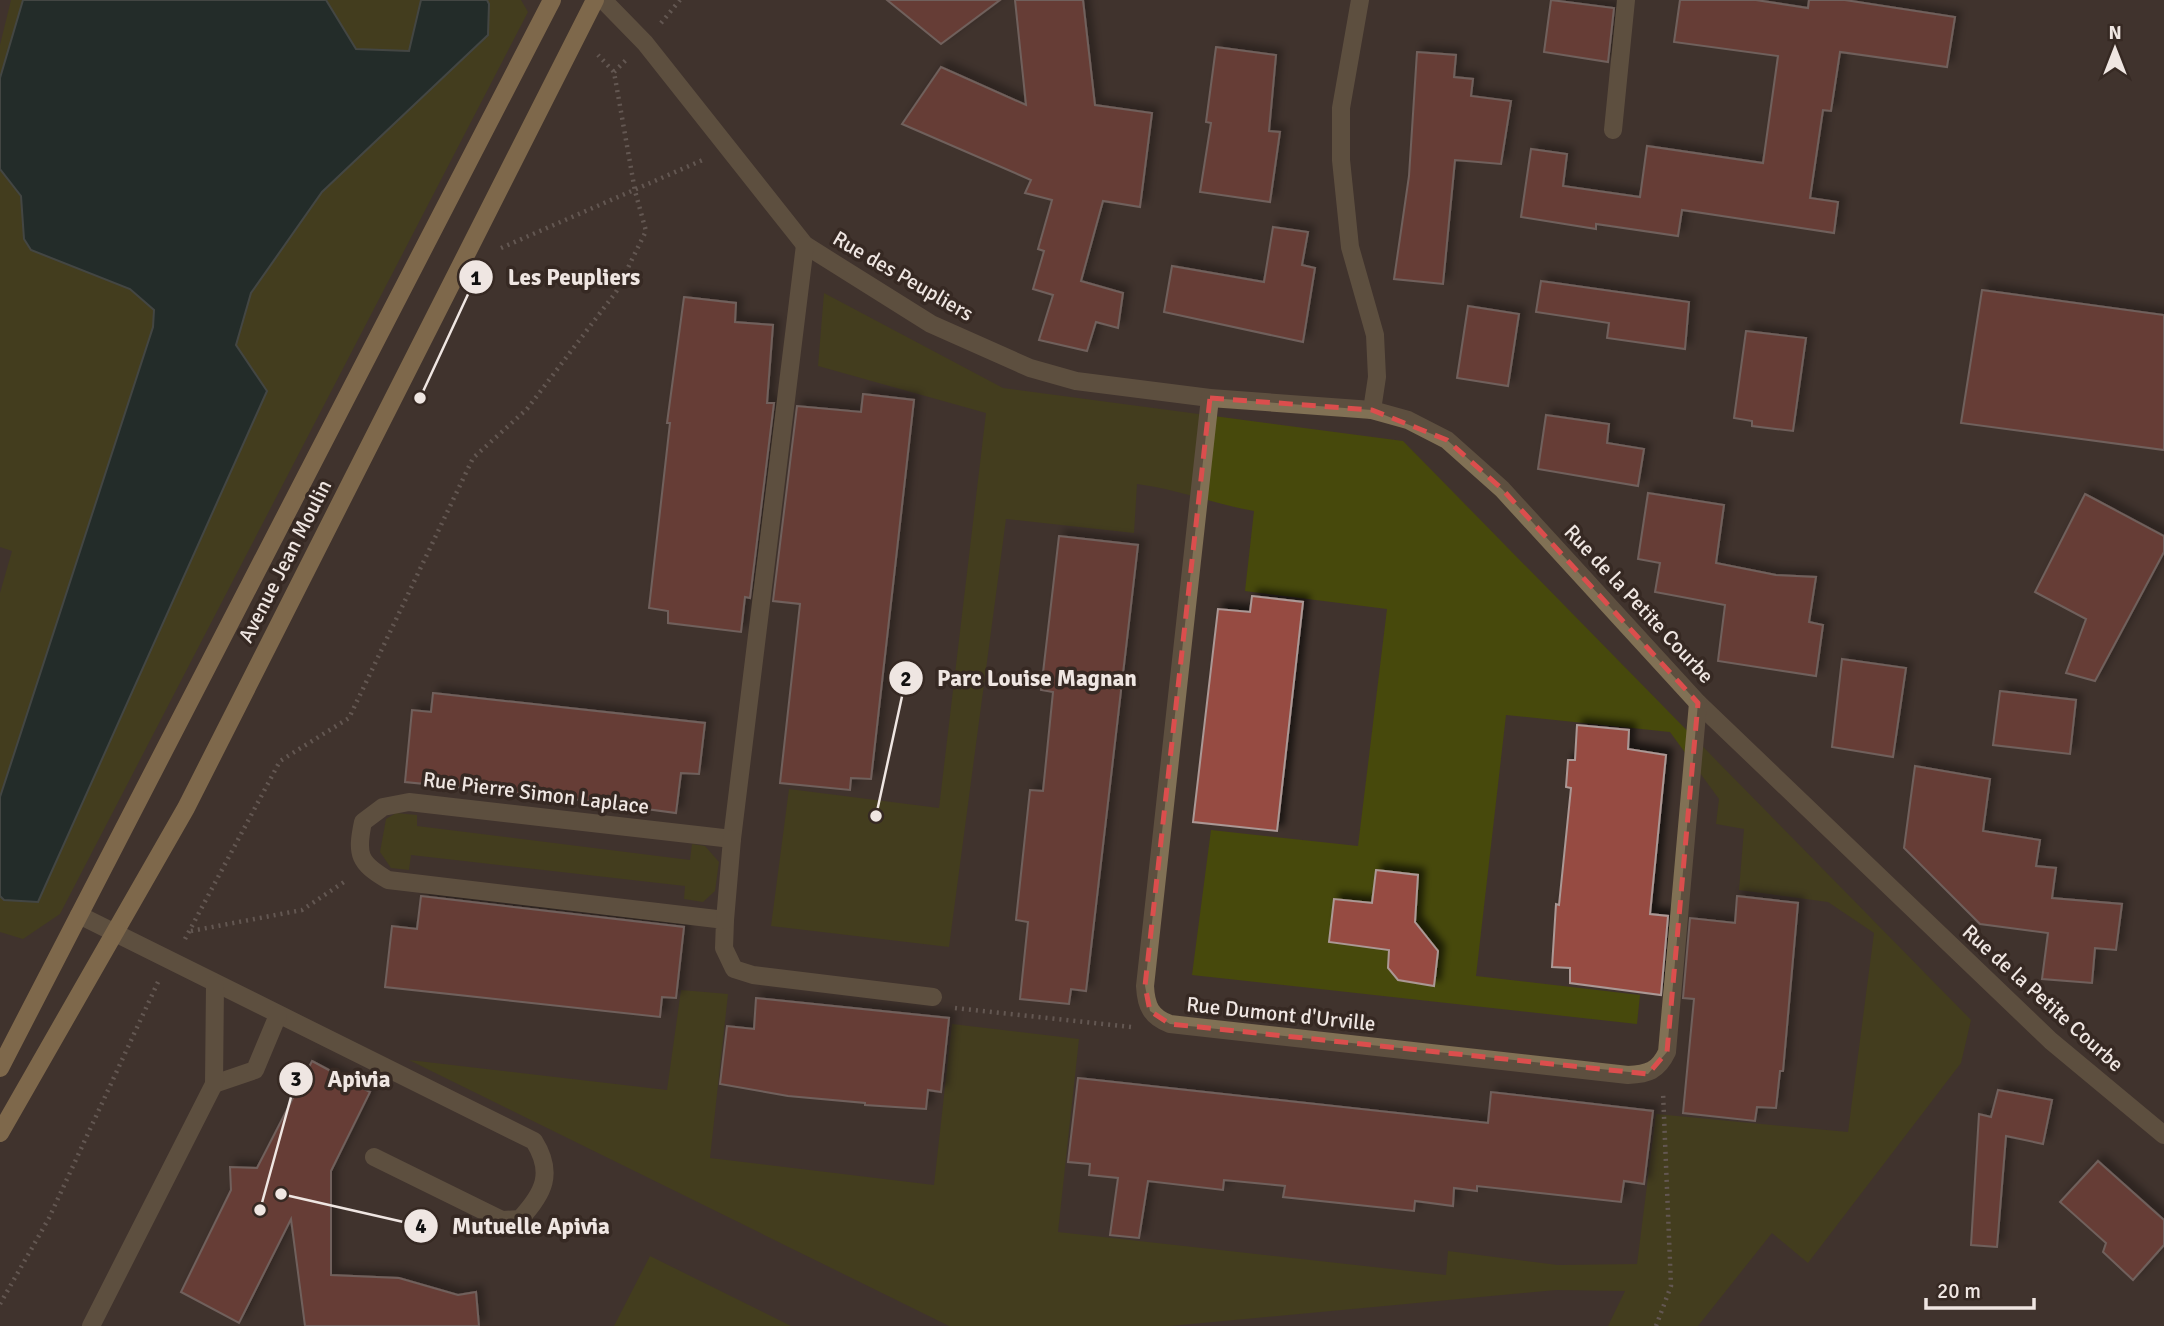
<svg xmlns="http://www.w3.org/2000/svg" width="2164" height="1326" font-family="Signika,sans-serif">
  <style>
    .green { fill: #47490c }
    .water { fill: #002425; stroke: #485e5e; stroke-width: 2 }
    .building { fill: #964c42; stroke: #ab9895; stroke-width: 2; filter: url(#shadow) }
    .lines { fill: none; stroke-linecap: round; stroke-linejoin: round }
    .path { stroke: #8f847e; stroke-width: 4.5; stroke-dasharray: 2 5; stroke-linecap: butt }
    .minor { stroke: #817155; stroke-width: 18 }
    .major { stroke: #cba96f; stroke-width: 18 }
    .marked { fill: none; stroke: #db4e4d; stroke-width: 5; stroke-dasharray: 14 9; stroke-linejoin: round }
    .labels { text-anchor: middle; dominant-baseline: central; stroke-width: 7; stroke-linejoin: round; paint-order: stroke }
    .street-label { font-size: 21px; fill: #efe6e2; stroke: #362923 }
    .leader { fill: none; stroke: #efe6e2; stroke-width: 2.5 }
    .callout-dot { fill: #efe6e2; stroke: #362923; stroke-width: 2.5 }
    .mark-label { font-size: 21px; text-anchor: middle; font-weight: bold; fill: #111 }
    .callout-label { font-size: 23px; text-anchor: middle; font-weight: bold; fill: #efe6e2; stroke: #362923; stroke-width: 7; stroke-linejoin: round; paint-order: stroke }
  </style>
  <defs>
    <filter id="shadow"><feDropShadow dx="6" dy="-6" stdDeviation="3.5" flood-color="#0009"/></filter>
  </defs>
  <rect width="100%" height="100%" fill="#40332d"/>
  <g class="green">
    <path d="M11,0H23L0,78V45Z"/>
    <path d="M326,0H421L410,51L356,49Z"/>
    <path d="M487,0H521L528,12L60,914L23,939L0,932V896L4,900L38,901L267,391L236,345L251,293L322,192L488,36Z"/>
    <path d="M0,169L21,196L24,239L31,250L130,289L154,310L153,327L0,797V593L12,551L0,547Z"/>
    <path d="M824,293L1003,388L1403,441L1971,1020L1961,1063L1808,1263L1772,1233L1698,1326H1608L1625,1291L1556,1290L1170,1326H949L409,1060L667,1090L681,990L728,994L710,1158L934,1185L952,1024L1079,1039L1058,1232L1446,1275L1448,1251L1558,1265L1637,1264L1656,1114L1848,1132L1874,933L1828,902L1739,890L1744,829L1716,824L1719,799L1670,732L1506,715L1476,976L1640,995L1637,1024L1192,975L1211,830L1358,846L1387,609L1245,591L1254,511C1214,504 1177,489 1137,484L1134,533L1006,519L949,947L771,926L789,789L939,808L986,413L818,366Z"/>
    <path d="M396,813L417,815V826L690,860L692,844L705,846L719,862L715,891L703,902L684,899L685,886L411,855L409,870L391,868L380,852L386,819Z"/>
    <path d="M650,1256L791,1326H614Z"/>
  </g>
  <path class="water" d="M23,0H326L356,49L409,51L421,0H487L489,4L488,35L322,192L251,293L236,345L267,391L38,902L4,900L0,896V797L153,327L154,310L130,289L31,250L24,239L21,196L0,169V78Z"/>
  <g class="building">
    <path d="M887,0H1000L941,44Z"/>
    <path d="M1015,0H1083L1095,105L1152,113L1140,207L1103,201L1081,281L1123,293L1118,328L1096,322L1087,351L1039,340L1053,295L1033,289L1044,251L1038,249L1052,200L1025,193L1031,180L902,124L941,67L1026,105Z"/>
    <path d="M1551,0L1614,8L1608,62L1544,52Z"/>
    <path d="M1680,0H1756L1808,8L1809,0H1845L1955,17L1947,67L1840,52L1831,111L1823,110L1810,198L1838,202L1834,233L1682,210L1678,236L1596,224V229L1521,217L1531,149L1567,154L1563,186L1640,197L1647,146L1763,163L1778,56L1674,42Z"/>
    <path d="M1216,47L1276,55L1269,131L1280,132L1270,202L1200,192L1211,123L1206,122Z"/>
    <path d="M1417,52L1456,55L1454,77L1473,79L1471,96L1511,101L1501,164L1455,160L1443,284L1394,279L1409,176Z"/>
    <path d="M1273,227L1308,232L1302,265L1315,268L1303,342L1164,312L1172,266L1264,282Z"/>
    <path d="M1541,281L1689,302L1685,349L1607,338L1609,323L1536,312Z"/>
    <path d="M1982,290L2164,315V450L1961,423Z"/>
    <path d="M684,297L736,303L735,322L773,325L767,403H774L750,598L745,597L741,632L668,623V611L649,608L670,423H667Z"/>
    <path d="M1468,306L1519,314L1508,386L1457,378Z"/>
    <path d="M1746,331L1806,338L1793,431L1752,426V421L1734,418Z"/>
    <path d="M863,394L914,400L871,779L851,778L850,790L780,783L800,604L773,601L797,406L861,412Z"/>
    <path d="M1546,415L1609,424L1607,443L1644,449L1638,486L1538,469Z"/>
    <path d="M1648,493L1724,505L1716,563L1776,575L1816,577L1809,622L1823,625L1816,676L1718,661L1725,605L1655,592L1660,563L1638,559Z"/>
    <path d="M2085,494L2164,536V552L2095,681L2066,673L2086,619L2035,592Z"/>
    <path d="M1059,536L1138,545L1086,991L1071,989L1069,1004L1020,999L1028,922L1016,920L1030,790L1043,791L1053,692L1041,690Z"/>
    <path d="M1252,596L1303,602L1277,831L1193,822L1218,609L1250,612Z"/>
    <path d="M1842,659L1906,668L1893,757L1832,747Z"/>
    <path d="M2000,691L2076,700L2070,754L1993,745Z"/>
    <path d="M433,693L705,723L699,774L681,773L676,813L565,798L405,782L412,710L431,712Z"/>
    <path d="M1577,725L1629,730L1628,749L1666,755L1650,914L1668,916L1661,995L1570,983V968L1552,967L1556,904L1559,905L1571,788L1566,787L1568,760H1575Z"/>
    <path d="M1915,766L1990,779L1983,831L2040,840L2036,866L2056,868L2052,898L2122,904L2116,950L2095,948L2092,983L2042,979L2048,933L1980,924L1904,848Z"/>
    <path d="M1376,870L1418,875L1415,922L1438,951L1434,986L1398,980L1388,968L1389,950L1329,942L1334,899L1372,903Z"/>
    <path d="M421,896L684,927L676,998L662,997L660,1017L385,987L392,926L417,929Z"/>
    <path d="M1737,896L1798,903L1783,1071H1780L1776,1108L1757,1107L1755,1121L1683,1113L1694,999L1683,998L1690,918L1735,923Z"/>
    <path d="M756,998L949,1018L941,1092L928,1090L926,1109L865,1105V1103L788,1096L720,1084L727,1026L754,1029Z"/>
    <path d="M312,1061L370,1092L331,1171V1275L399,1278L458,1295L476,1292L479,1326H305L291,1219L239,1323L181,1292L231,1190L230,1167L257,1168Z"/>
    <path d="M1078,1078L1488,1123L1491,1092L1653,1111L1644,1184L1624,1181L1621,1202L1477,1186V1191L1454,1188L1453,1206L1415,1201L1414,1211L1283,1197L1285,1186L1224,1180L1223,1190L1148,1181L1139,1238L1110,1235L1118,1178L1089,1175L1090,1164L1068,1162Z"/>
    <path d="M1998,1090L2052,1100L2043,1144L2006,1136L1997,1247L1971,1245L1979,1114L1991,1117Z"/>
    <path d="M2098,1161L2164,1220V1245L2133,1280L2103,1252L2106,1243L2060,1202Z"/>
  </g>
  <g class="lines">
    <g class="path">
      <path d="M661,23L680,0"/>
      <path d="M614,72L626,60"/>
      <path d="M501,248L705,159"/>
      <path d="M191,931L302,910L347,880"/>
      <path d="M185,939L280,761L349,718L473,458L527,409L616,292L646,231L635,191L614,72L598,55"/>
      <path d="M955,1008L1131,1027"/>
      <path d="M0,1304L49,1218L158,982"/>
      <path d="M1656,1326L1671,1286L1663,1092"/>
    </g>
    <g class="minor">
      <path d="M603,0L645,43L805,245L931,324L1030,368L1076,381L1210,398L1372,410L1408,420L1447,440L1502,489L1698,703L2051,1041L2164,1135"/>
      <path d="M1360,0L1341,108V160L1350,247L1375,335L1377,377L1372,410"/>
      <path d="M1613,130L1626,0"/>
      <path d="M805,245L732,839L409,802L383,807L363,822C356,855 359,863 388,880L725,920L724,948L734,969L753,975L933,997"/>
      <path d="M1210,398L1145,986C1146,1006 1151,1017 1170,1024L1628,1075C1648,1074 1658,1071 1667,1052L1698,703"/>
      <path d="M79,915L534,1141C554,1173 544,1193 520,1219L502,1220L374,1157"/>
      <path d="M725,920L732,839"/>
      <path d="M214,1084L255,1070L278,1015"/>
      <path d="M91,1326L214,1084L215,985"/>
    </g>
    <g class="major">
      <path d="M0,1068L552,0"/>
      <path d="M0,1133L186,808L595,0"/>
    </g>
  </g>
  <path d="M0 0H2164V1326H0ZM1210,398L1372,410L1447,440L1502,489L1698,703L1667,1052L1648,1074L1170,1024L1150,1011L1145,986Z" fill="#40332d" fill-opacity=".55" fill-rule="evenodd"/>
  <path class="marked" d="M1210,398L1372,410L1447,440L1502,489L1698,703L1667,1052L1648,1074L1170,1024L1150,1011L1145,986Z"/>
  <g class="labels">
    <g class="street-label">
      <text transform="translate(903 276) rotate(30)">Rue des Peupliers</text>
      <text transform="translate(285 561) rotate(-63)">Avenue Jean Moulin</text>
      <text transform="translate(1639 604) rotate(47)">Rue de la Petite Courbe</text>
      <text transform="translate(536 793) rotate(7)">Rue Pierre Simon Laplace</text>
      <text transform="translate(2043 998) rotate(42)">Rue de la Petite Courbe</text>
      <text transform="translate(1281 1014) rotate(6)">Rue Dumont d'Urville</text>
    </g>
  </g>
  <path class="leader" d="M420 398L476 277M876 816L906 678M260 1210L296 1079M281 1194L421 1226"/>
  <g class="callout-dot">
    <circle cx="420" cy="398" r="7"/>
    <circle cx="876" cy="816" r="7"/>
    <circle cx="260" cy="1210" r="7"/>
    <circle cx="281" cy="1194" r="7"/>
    <circle cx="476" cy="277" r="18"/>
    <circle cx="906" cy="678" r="18"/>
    <circle cx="296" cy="1079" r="18"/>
    <circle cx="421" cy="1226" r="18"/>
  </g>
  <g class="mark-label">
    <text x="476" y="285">1</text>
    <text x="906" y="686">2</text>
    <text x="296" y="1086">3</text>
    <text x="421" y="1233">4</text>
  </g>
  <g class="callout-label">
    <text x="574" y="285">Les Peupliers</text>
    <text x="1037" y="686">Parc Louise Magnan</text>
    <text x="359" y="1087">Apivia</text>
    <text x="531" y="1234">Mutuelle Apivia</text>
  </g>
  <g transform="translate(2115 49)" stroke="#362923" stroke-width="5" paint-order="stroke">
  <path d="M0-5L12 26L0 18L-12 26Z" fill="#efe6e2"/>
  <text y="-10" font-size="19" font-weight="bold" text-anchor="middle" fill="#efe6e2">N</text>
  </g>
  <path d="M1926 1298v10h108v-10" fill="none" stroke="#efe6e2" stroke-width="3.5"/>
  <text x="1937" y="1298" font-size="21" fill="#efe6e2" stroke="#362923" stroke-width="5" paint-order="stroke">20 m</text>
</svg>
